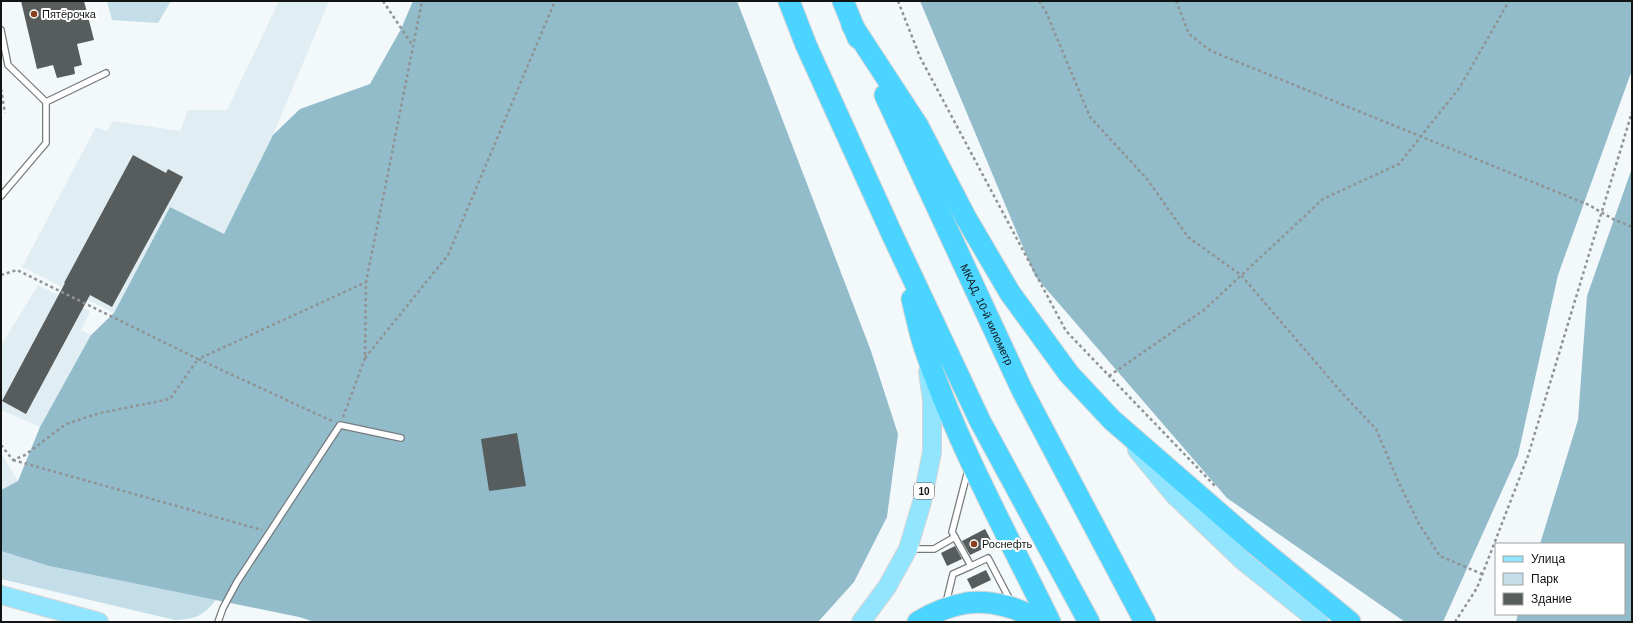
<svg xmlns="http://www.w3.org/2000/svg" width="1633" height="623" font-family="Helvetica,sans-serif">
  <style>
    .built { fill: #e0edf2 }
    .green { fill: #c3dee8 }
    .forest { fill: #93bccb }
    .building { fill: #575c5d }
    .lines { fill: none; stroke-linecap: round; stroke-linejoin: round }
    .lane-casing { stroke: #767b7d; stroke-width: 8 }
    .primary-casing { stroke: #d4d5d5; stroke-width: 20 }
    .highway-casing { stroke: #d4d5d5; stroke-width: 23 }
    .path { stroke: #8f9394; stroke-width: 2.5; stroke-dasharray: 3 3; stroke-linecap: butt }
    .lane { stroke: #fff; stroke-width: 5.5 }
    .primary { stroke: #92e5ff; stroke-width: 18 }
    .highway { stroke: #4ad4ff; stroke-width: 21 }
    .poi-dot { fill: #873f1f; stroke: #fff; stroke-width: 1.5 }
    .labels { text-anchor: middle; dominant-baseline: central; stroke-width: 4; stroke-linejoin: round; paint-order: stroke }
    .shield { fill: #fff; stroke: #595a5a; stroke-width: 1 }
    .shield-label { font-size: 10px; font-weight: bold; fill: #121414 }
    .poi-label { font-size: 11px; fill: #121414; stroke: #fff; text-anchor: start }
    .street-label { font-size: 11px; fill: #121414; stroke: #fff }
  </style>
  <rect width="100%" height="100%" fill="#f3f8fa"/>
  <g class="built">
    <path d="M279,1H329L273,135L224,235L170,207L114,313L22,267L96,127L107,131L113,121L180,131L188,110H227Z"/>
    <path d="M38,285L90,311L81,330L91,335L40,427L1,410V346Z"/>
    <path d="M1,453L18,481L1,490Z"/>
  </g>
  <g class="green">
    <path d="M107,1H171L158,23L112,20Z"/>
    <path d="M1,551L49,566L216,600C203,616 196,619 175,620L1,579Z"/>
  </g>
  <g class="forest">
    <path d="M413,1H737L871,351L898,434L887,517L854,582L818,622H315L299,617L49,566L1,551V490L18,481L40,427L91,335L114,313L170,207L224,234L273,135L300,109L370,84L401,29Z"/>
    <path d="M920,1H1632V70L1558,275L1518,455L1443,622H1405L1227,498L1035,276Z"/>
    <path d="M1632,168V622H1516L1518,614H1624V544H1540L1578,420L1587,296Z"/>
  </g>
  <g class="building">
    <path d="M21,1H84L94,40L77,44L82,65L74,67L75,74L57,78L53,65L37,69Z"/>
    <path d="M133,155L166,173L168,169L183,177L112,307L90,295L26,414L2,401L65,283H64Z"/>
    <path d="M517,433L526,486L489,491L481,439Z"/>
    <path d="M985,529L993,544L970,555L962,541Z"/>
    <path d="M955,546L962,559L947,566L941,553Z"/>
    <path d="M986,570L991,580L972,589L967,579Z"/>
  </g>
  <g class="lines">
    <g class="lane-casing">
      <g id="lane">
        <path d="M1,30L8,65L46,102V143L1,196"/>
        <path d="M46,102L106,73"/>
        <path d="M968,470L952,532L971,566L988,558L1011,602"/>
        <path d="M910,549H934L955,537"/>
        <path d="M946,603L953,574L971,566"/>
        <path d="M218,622L223,608L237,582L340,425L401,438"/>
      </g>
    </g>
    <g class="primary-casing">
      <g id="primary">
        <path d="M1137,450L1174,495L1243,561L1319,622"/>
        <path d="M1,595L99,622"/>
        <path d="M861,622L887,587L908,549L922,502L932,452V400L928,372"/>
      </g>
    </g>
    <g class="highway-casing">
      <g id="highway">
        <path d="M789,1L806,45L891,232L980,421L1089,622"/>
        <path d="M843,1L858,38"/>
        <path d="M852,25L918,126L966,218L1010,293L1069,374L1112,420L1256,545L1350,622"/>
        <path id="s1" d="M885,95L1022,390L1145,622"/>
        <path d="M912,299C916,315 919,331 924,346C956,442 1006,532 1050,622"/>
        <path d="M918,622C932,613 950,606 967,603C990,600 1021,607 1038,622"/>
      </g>
    </g>
    <g class="path">
      <path d="M383,1L413,46"/>
      <path d="M898,1L920,57L1066,331L1216,487"/>
      <path d="M1039,1L1046,12L1090,117L1147,179L1188,237L1241,275L1342,393L1376,429L1398,481L1419,524L1440,556L1482,574"/>
      <path d="M1176,1L1189,34L1211,51L1589,205L1613,219L1632,227"/>
      <path d="M1,89L5,113"/>
      <path d="M1,275L17,270L198,359L366,282"/>
      <path d="M365,358L448,255L555,1"/>
      <path d="M1109,376L1204,310L1323,199L1399,164L1460,87L1509,1"/>
      <path d="M343,417L365,358L366,282L387,178L422,1"/>
      <path d="M1,445L13,460L25,455L66,424L100,413L170,399L198,359L332,421"/>
      <path d="M13,460L262,530"/>
      <path d="M1455,622L1477,588L1528,456L1632,112"/>
    </g>
    <use href="#lane" class="lane"/>
    <use href="#primary" class="primary"/>
    <use href="#highway" class="highway"/>
  </g>
  <g class="poi-dot">
    <circle cx="34" cy="14" r="4"/>
    <circle cx="974" cy="544" r="4"/>
  </g>
  <g class="labels">
    <rect class="shield" x="914" y="483" width="20" height="16" rx="3"/>
    <g class="shield-label">
      <text x="924" y="491">10</text>
    </g>
    <g class="poi-label">
      <text x="42" y="14">Пятёрочка</text>
      <text x="982" y="544">Роснефть</text>
    </g>
    <g class="street-label">
      <text stroke="none"><textPath href="#s1" startOffset="242">МКАД, 10-й километр</textPath></text>
    </g>
  </g>
  <rect width="1633" height="623" fill="none" stroke="#121414" stroke-width="4"/>
  <rect x="1495" y="543" width="130" height="72" fill="#ffffff" stroke="#a0a1a1"/>
  <rect x="1503" y="556" width="20" height="6" fill="#92e5ff" stroke="#a0a1a1"/>
  <text x="1531" y="563" font-size="12" fill="#121414">Улица</text>
  <rect x="1503" y="573" width="20" height="12" fill="#c3dee8" stroke="#a0a1a1"/>
  <text x="1531" y="583" font-size="12" fill="#121414">Парк</text>
  <rect x="1503" y="593" width="20" height="12" fill="#575c5d" stroke="#a0a1a1"/>
  <text x="1531" y="603" font-size="12" fill="#121414">Здание</text>
</svg>
